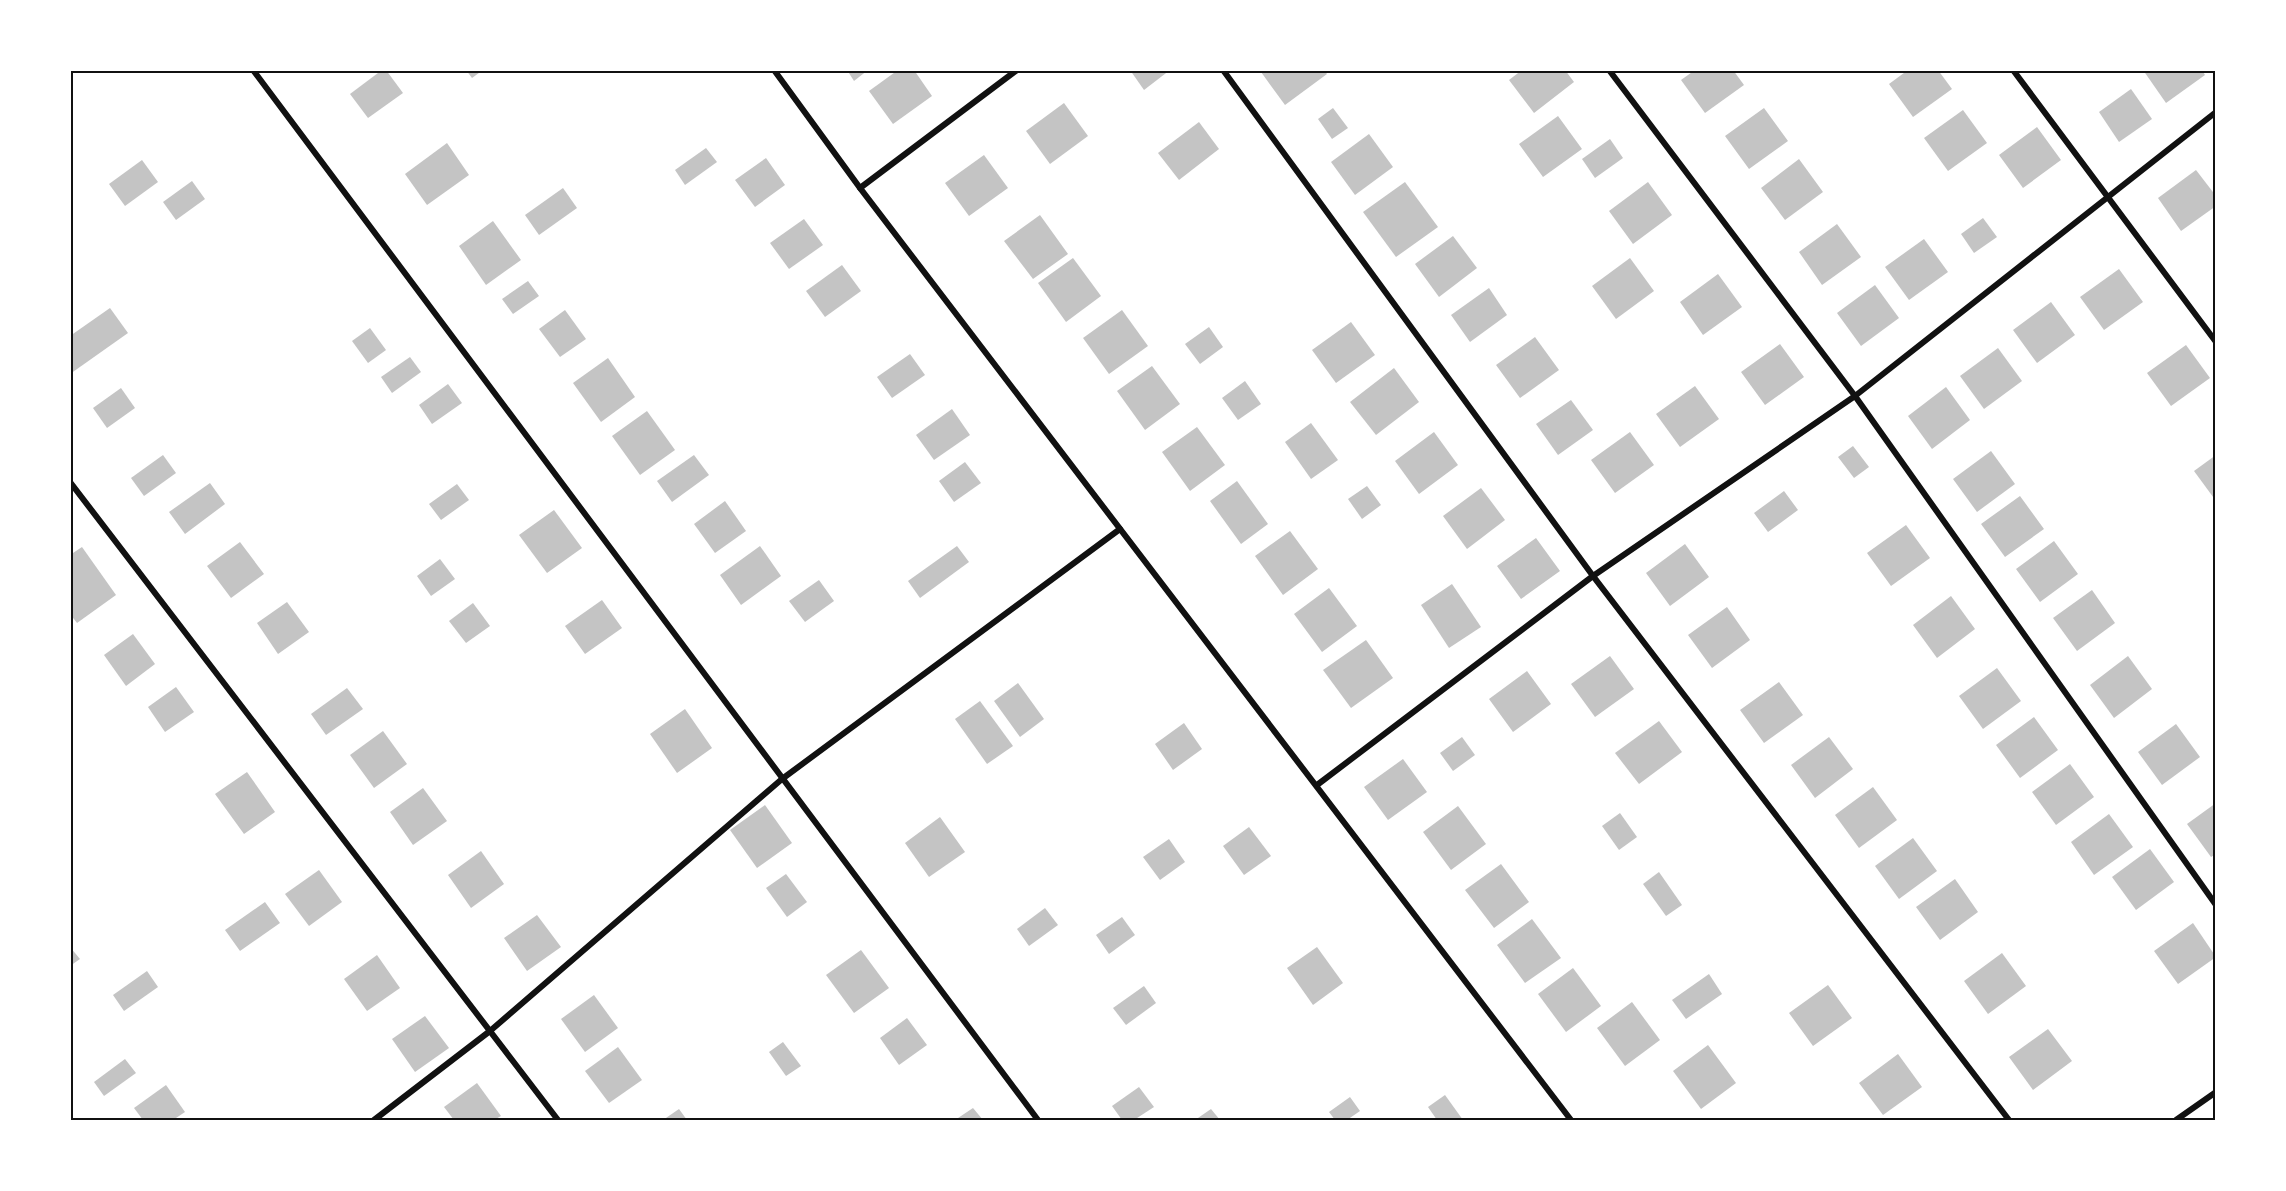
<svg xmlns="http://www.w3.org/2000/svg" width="2286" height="1191" font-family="Roboto,sans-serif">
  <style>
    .building { fill: #c4c4c4 }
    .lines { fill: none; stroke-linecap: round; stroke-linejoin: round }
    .minor { stroke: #111; stroke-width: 6 }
    .neatline { fill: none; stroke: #111; stroke-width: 2 }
  </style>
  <rect width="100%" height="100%" fill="#fff"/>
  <g class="building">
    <path d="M382,70H386L403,93L368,118L350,94Z"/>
    <path d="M466,70H483L472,78Z"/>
    <path d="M847,70H868L854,81Z"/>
    <path d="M898,70H914L932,96L893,124L869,91Z"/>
    <path d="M1130,70H1170L1144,90Z"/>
    <path d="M1263,70H1324L1327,74L1285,105L1261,72Z"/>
    <path d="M1522,70H1565L1574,82L1534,113L1509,80Z"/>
    <path d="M1695,70H1733L1744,85L1705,113L1681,80Z"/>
    <path d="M1908,70H1938L1952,89L1913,117L1889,84Z"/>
    <path d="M2143,70H2202L2205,75L2166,103Z"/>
    <path d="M2131,89L2152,119L2119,142L2099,112Z"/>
    <path d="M1064,103L1088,136L1050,164L1026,131Z"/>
    <path d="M1333,108L1348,128L1332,139L1318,119Z"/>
    <path d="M1764,108L1788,141L1749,169L1725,136Z"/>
    <path d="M1963,110L1987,143L1948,171L1924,138Z"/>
    <path d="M1558,116L1582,149L1543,177L1519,144Z"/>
    <path d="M1199,122L1219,149L1179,180L1158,153Z"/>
    <path d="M2037,127L2061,160L2023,188L1999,155Z"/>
    <path d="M1369,134L1393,167L1355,195L1331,162Z"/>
    <path d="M1610,139L1623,158L1595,178L1582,159Z"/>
    <path d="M447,143L469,175L427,205L405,174Z"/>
    <path d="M706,148L717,162L685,185L675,170Z"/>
    <path d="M984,155L1008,188L969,216L945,183Z"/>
    <path d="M766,158L785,185L755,207L735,180Z"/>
    <path d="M1799,159L1823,192L1785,220L1761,188Z"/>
    <path d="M142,160L158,182L125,206L109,184Z"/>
    <path d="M2196,170L2216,196V206L2181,231L2158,198Z"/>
    <path d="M192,181L205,199L176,220L163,202Z"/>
    <path d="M1405,182L1438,227L1396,257L1363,212Z"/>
    <path d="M1648,182L1672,215L1633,244L1609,211Z"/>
    <path d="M563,188L577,208L539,235L525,215Z"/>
    <path d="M1040,215L1068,254L1033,279L1004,241Z"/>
    <path d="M1983,218L1997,237L1974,253L1961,234Z"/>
    <path d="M804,219L823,245L789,269L770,243Z"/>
    <path d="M493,221L521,260L486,285L459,246Z"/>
    <path d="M1837,224L1861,257L1822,285L1799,252Z"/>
    <path d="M1453,236L1477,268L1439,297L1415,264Z"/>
    <path d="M1924,239L1948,272L1909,300L1885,267Z"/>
    <path d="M1073,258L1101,296L1066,322L1038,283Z"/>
    <path d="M1630,258L1654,291L1616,319L1592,286Z"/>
    <path d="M842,265L861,291L825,317L806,291Z"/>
    <path d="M2119,269L2143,302L2104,330L2080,297Z"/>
    <path d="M1718,274L1742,307L1703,335L1680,302Z"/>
    <path d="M528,281L539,296L513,314L502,299Z"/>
    <path d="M1875,285L1899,318L1861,346L1837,313Z"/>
    <path d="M1489,288L1507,315L1470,342L1451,315Z"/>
    <path d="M2051,302L2075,335L2037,363L2013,330Z"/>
    <path d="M110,308L128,333L70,374V336Z"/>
    <path d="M565,310L586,339L560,357L539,329Z"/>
    <path d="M1122,310L1148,346L1109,374L1083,338Z"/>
    <path d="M1351,322L1375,355L1336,383L1312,350Z"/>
    <path d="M1209,327L1223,347L1200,364L1185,344Z"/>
    <path d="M370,328L386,350L368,363L352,341Z"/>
    <path d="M1535,337L1559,370L1520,398L1496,365Z"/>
    <path d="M1780,344L1804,377L1765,405L1741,372Z"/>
    <path d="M2186,345L2210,378L2171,406L2147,373Z"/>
    <path d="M1998,348L2022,381L1984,409L1960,376Z"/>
    <path d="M910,354L925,375L892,398L877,377Z"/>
    <path d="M410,357L421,372L392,393L381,377Z"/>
    <path d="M608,358L635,397L601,422L573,383Z"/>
    <path d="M1152,366L1180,404L1145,430L1117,391Z"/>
    <path d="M1394,368L1419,402L1376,435L1350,402Z"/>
    <path d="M1245,381L1261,404L1238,420L1222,398Z"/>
    <path d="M448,384L462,403L432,424L419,405Z"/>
    <path d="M1695,386L1719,419L1680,447L1656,414Z"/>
    <path d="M1946,387L1970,420L1932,449L1908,416Z"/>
    <path d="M121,388L135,408L107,428L93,408Z"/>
    <path d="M1571,400L1593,430L1558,455L1536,424Z"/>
    <path d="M952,409L970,435L934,460L916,435Z"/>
    <path d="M647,411L675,450L640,475L612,436Z"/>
    <path d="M1311,423L1338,460L1311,479L1285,442Z"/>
    <path d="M1197,427L1225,465L1190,491L1162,452Z"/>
    <path d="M1434,432L1458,465L1419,494L1395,461Z"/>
    <path d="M1630,432L1654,465L1615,493L1591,460Z"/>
    <path d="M1853,446L1869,467L1854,478L1838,457Z"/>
    <path d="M1991,451L2015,484L1977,512L1953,479Z"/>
    <path d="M163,455L176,473L144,496L131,478Z"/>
    <path d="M694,455L709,475L672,502L657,481Z"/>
    <path d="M2216,455V501L2194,471Z"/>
    <path d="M965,462L981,483L954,502L939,481Z"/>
    <path d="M1237,481L1268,524L1241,544L1210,501Z"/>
    <path d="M210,483L225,504L185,534L169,512Z"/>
    <path d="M457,484L469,500L441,520L429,504Z"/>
    <path d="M1367,486L1381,505L1362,519L1348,499Z"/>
    <path d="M1481,488L1505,520L1467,549L1443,516Z"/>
    <path d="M1784,491L1798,510L1768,532L1754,513Z"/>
    <path d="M2020,496L2044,529L2005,557L1981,524Z"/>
    <path d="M725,501L746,531L715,553L694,524Z"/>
    <path d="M554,510L582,548L547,573L519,535Z"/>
    <path d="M1906,525L1930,558L1891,586L1867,553Z"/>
    <path d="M1290,531L1318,569L1283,595L1255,556Z"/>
    <path d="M1536,538L1560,571L1521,599L1497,566Z"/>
    <path d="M2054,541L2078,574L2040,602L2016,569Z"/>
    <path d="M240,542L264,574L231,598L207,566Z"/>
    <path d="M1685,544L1709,577L1670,606L1646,573Z"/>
    <path d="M760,546L781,576L741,605L720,575Z"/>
    <path d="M957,546L969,562L920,598L908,581Z"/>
    <path d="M82,547L116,595L77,623L70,614V555Z"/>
    <path d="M440,559L455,579L431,596L417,576Z"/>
    <path d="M819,580L834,601L805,622L789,601Z"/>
    <path d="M1452,584L1481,627L1449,648L1421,605Z"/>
    <path d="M1329,588L1357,626L1322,652L1294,614Z"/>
    <path d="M2092,590L2115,623L2077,651L2053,618Z"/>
    <path d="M1951,596L1975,629L1937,658L1913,625Z"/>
    <path d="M602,600L622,628L585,654L565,626Z"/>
    <path d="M287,602L309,632L278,654L257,623Z"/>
    <path d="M473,603L490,626L466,643L449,621Z"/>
    <path d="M1727,607L1750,640L1712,668L1688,635Z"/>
    <path d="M133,634L155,664L126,686L104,655Z"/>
    <path d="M1366,640L1393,678L1351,708L1323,670Z"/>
    <path d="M1610,656L1634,689L1595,717L1571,684Z"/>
    <path d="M2128,656L2152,689L2114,718L2090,685Z"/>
    <path d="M1997,668L2021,701L1983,729L1959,696Z"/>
    <path d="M1527,671L1551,704L1513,732L1489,699Z"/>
    <path d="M1779,682L1803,715L1764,743L1740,710Z"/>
    <path d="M1018,683L1044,719L1020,737L994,701Z"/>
    <path d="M176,687L194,712L165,732L148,707Z"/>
    <path d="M347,688L363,709L326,735L311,714Z"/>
    <path d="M980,701L1013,746L987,764L955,719Z"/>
    <path d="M685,709L712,748L677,773L650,734Z"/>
    <path d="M2034,717L2058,750L2020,778L1996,745Z"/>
    <path d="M1659,721L1682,752L1639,784L1615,753Z"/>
    <path d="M1184,723L1202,749L1173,770L1155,744Z"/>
    <path d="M2176,724L2200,757L2162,785L2138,752Z"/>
    <path d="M383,731L407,764L374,788L350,755Z"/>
    <path d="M1462,737L1475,755L1453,771L1440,753Z"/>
    <path d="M1829,737L1853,769L1815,798L1791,765Z"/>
    <path d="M1403,759L1427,792L1388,820L1364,787Z"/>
    <path d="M2070,764L2094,797L2056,825L2032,792Z"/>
    <path d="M247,772L275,812L244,834L215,794Z"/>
    <path d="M1873,787L1897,820L1859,848L1835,815Z"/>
    <path d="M423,788L447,821L413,845L390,812Z"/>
    <path d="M2216,803V854L2211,857L2187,824Z"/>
    <path d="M765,805L792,843L757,868L730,830Z"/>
    <path d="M1458,806L1486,844L1451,870L1423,832Z"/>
    <path d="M1620,813L1637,837L1619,850L1602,826Z"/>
    <path d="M2109,814L2133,847L2094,875L2071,842Z"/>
    <path d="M940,817L965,852L929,877L905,843Z"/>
    <path d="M1249,827L1271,856L1244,875L1223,846Z"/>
    <path d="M1913,838L1937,871L1899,899L1875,866Z"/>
    <path d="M1169,839L1185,862L1160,880L1143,857Z"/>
    <path d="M2150,849L2174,882L2136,910L2112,877Z"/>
    <path d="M481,851L504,884L471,908L448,875Z"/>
    <path d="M1501,864L1529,902L1494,928L1465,890Z"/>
    <path d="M319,870L342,902L309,926L285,894Z"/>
    <path d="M1659,872L1682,905L1666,916L1643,884Z"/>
    <path d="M786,874L807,902L787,917L766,888Z"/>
    <path d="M1955,879L1978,912L1940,940L1916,907Z"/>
    <path d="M265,902L280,923L240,951L225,930Z"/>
    <path d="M1045,908L1058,925L1029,946L1017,929Z"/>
    <path d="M537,915L561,947L527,971L504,938Z"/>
    <path d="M1122,917L1135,935L1109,954L1096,935Z"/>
    <path d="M1532,919L1561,958L1525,983L1497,945Z"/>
    <path d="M2193,923L2216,957L2178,984L2154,951Z"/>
    <path d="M70,947L80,959L70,966Z"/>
    <path d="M1317,947L1343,983L1313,1005L1287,968Z"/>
    <path d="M861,950L889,988L854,1013L826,975Z"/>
    <path d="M2002,953L2026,986L1988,1014L1964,981Z"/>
    <path d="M377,955L400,988L367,1011L344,979Z"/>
    <path d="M1573,968L1601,1006L1566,1032L1538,994Z"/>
    <path d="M147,971L158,987L124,1011L113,995Z"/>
    <path d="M1709,974L1722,994L1686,1019L1672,1000Z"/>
    <path d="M1828,985L1852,1018L1813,1046L1789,1013Z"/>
    <path d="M1144,986L1156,1003L1126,1025L1113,1008Z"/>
    <path d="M594,995L618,1028L585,1052L561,1019Z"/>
    <path d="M1632,1002L1660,1040L1625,1066L1597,1028Z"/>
    <path d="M425,1016L449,1048L415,1072L392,1039Z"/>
    <path d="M907,1018L927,1045L899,1065L880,1038Z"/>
    <path d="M2048,1029L2072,1061L2033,1090L2009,1057Z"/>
    <path d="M783,1042L801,1066L786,1076L769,1052Z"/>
    <path d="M1708,1045L1736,1083L1701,1109L1673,1071Z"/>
    <path d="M618,1047L642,1080L609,1103L585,1071Z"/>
    <path d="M1898,1054L1922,1087L1883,1115L1859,1083Z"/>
    <path d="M125,1059L136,1073L104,1096L94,1082Z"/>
    <path d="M477,1083L501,1116L494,1120H454L444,1107Z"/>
    <path d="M166,1085L185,1112L173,1120H143L134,1108Z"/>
    <path d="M1139,1087L1154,1107L1134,1120H1122L1112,1106Z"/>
    <path d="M1445,1095L1463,1120H1437L1428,1107Z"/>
    <path d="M1350,1097L1360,1111L1347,1120H1335L1329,1112Z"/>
    <path d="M973,1108L983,1120H955Z"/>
    <path d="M679,1109L687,1120H663Z"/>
    <path d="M1211,1109L1220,1120H1195Z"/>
  </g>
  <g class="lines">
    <g class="minor">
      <path d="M253,70L1038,1120"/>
      <path d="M774,70L860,188L1571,1120"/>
      <path d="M1223,70L1593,576L2009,1120"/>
      <path d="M1609,70L1855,396L2216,905"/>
      <path d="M2013,70L2216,342"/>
      <path d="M860,188L1017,70"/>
      <path d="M70,482L558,1120"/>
      <path d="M1317,785L1593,576L1855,396L2216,112"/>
      <path d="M374,1120L490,1031L782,779L1120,529"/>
      <path d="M2176,1120L2216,1092"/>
    </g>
  </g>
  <rect width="2286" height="1191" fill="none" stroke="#ffffff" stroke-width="144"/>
  <rect x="72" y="72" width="2142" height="1047" class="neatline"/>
</svg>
